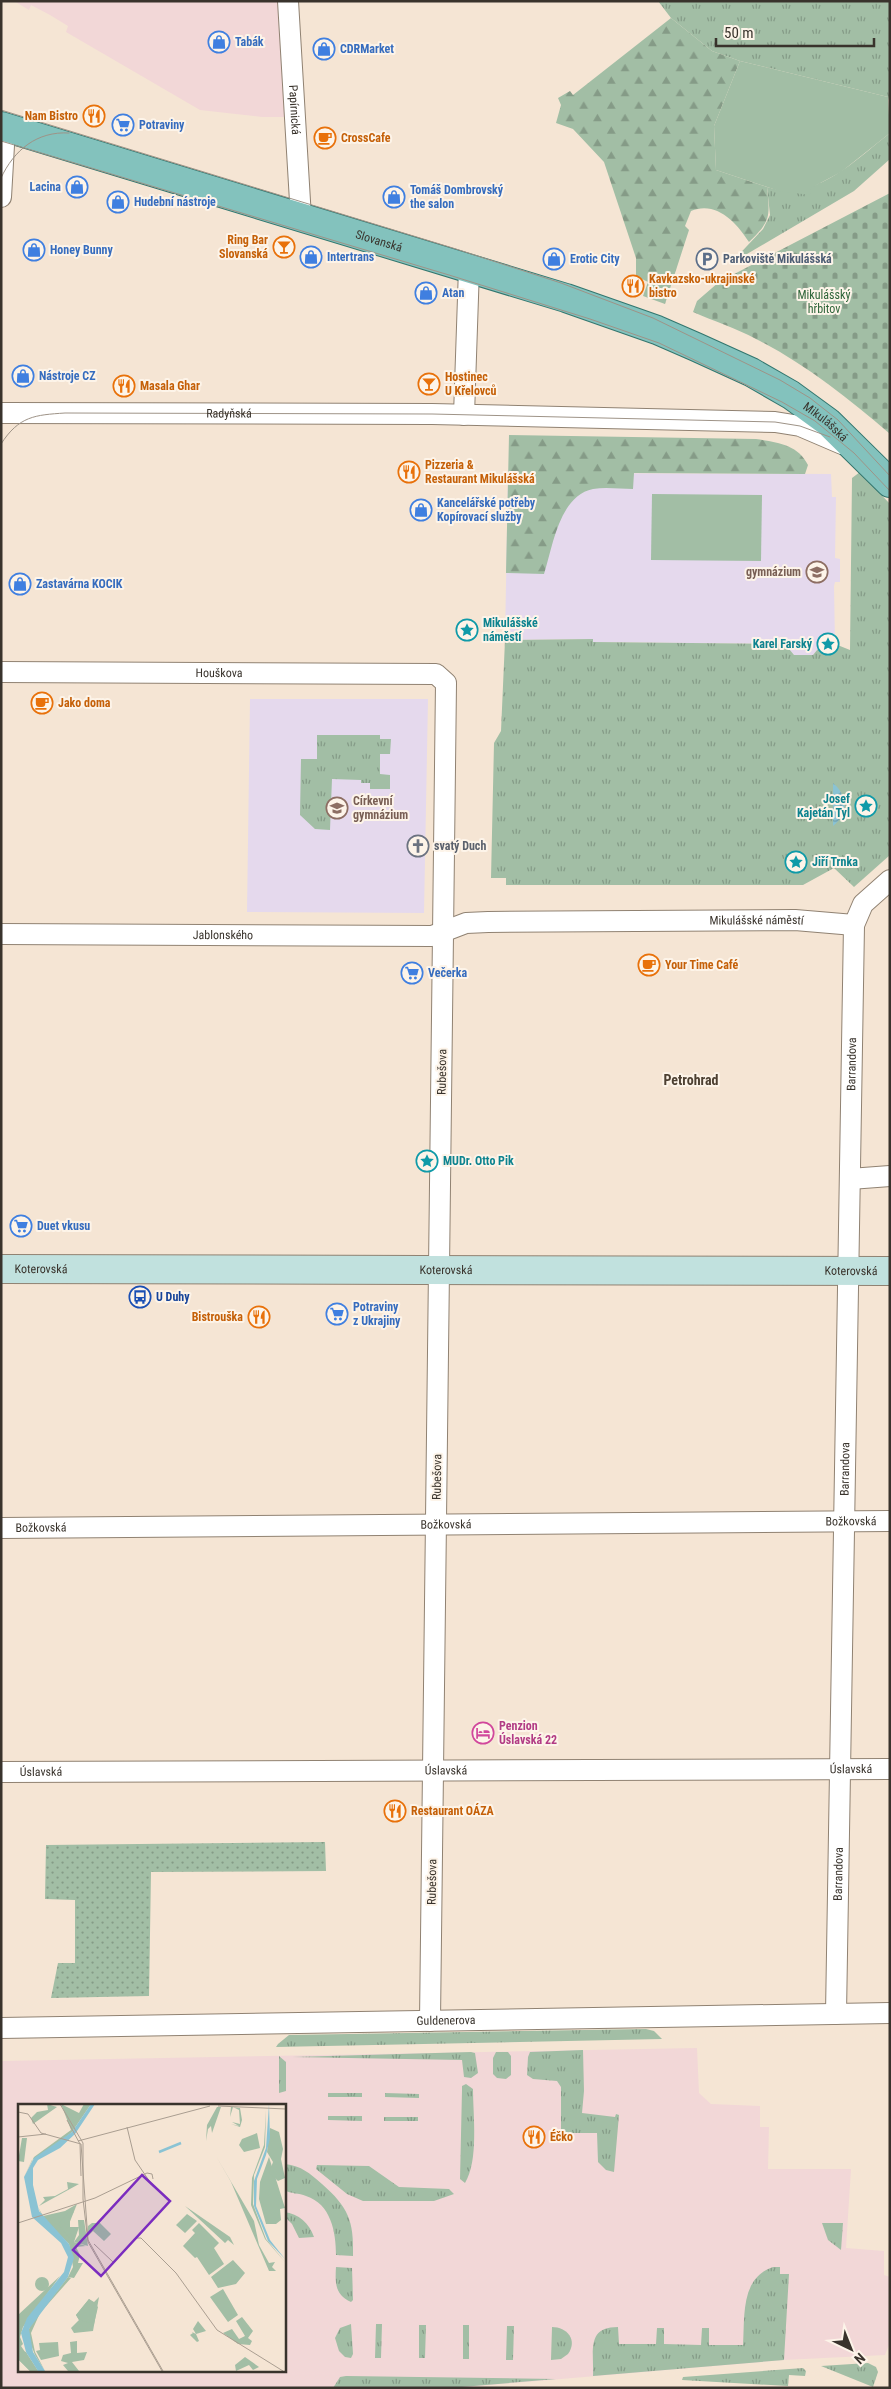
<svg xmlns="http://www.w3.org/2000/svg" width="891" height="2389" font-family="'Roboto Condensed',sans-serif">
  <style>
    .commercial { fill: #f2d7d7; fill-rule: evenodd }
    .education { fill: #e5d9ed }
    .grass { fill: url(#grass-tufts) }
    .forest { fill: url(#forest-firs) }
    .cemetery { fill: url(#cemetery-stones) }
    .garden { fill: url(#garden-dots) }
    .pitch { fill: #a2bea5 }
    .water { fill: url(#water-waves) }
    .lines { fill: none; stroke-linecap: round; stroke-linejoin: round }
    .street-casing { stroke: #908272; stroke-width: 22 }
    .secondary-casing { stroke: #908272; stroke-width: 30 }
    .primary-casing { stroke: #33766e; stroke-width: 30 }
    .street { stroke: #fff; stroke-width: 20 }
    .secondary { stroke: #c1e1de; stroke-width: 28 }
    .primary { stroke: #83c2bd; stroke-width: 28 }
    .tram { stroke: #9e9387; stroke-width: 1 }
    .labels { text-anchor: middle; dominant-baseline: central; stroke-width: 4; stroke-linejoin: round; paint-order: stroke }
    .shop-label { font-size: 12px; font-weight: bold; fill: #366cbe; stroke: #fdf4e9; text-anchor: start }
    .street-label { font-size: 12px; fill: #39332c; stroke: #fdf4e9 }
    .food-label { font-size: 12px; font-weight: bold; fill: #c56008; stroke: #fdf4e9; text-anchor: start }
    .service-label { font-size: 12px; font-weight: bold; fill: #4e5e75; stroke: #fdf4e9; text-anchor: start }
    .park-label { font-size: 12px; fill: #2e6539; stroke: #fdf4e9 }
    .education-label { font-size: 12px; font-weight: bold; fill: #785e54; stroke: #fdf4e9; text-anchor: end }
    .culture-label { font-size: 12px; font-weight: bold; fill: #0d838f; stroke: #fdf4e9; text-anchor: start }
    .worship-label { font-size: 12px; font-weight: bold; fill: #5b616d; stroke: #fdf4e9; text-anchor: start }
    .transit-label { font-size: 12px; font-weight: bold; fill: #164399; stroke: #fdf4e9; text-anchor: start }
    .hotel-label { font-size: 12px; font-weight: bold; fill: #b23c85; stroke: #fdf4e9; text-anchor: start }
    .neighbourhood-label { font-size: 14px; font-weight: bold; fill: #4d4032; stroke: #fdf4e9 }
    .inset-river { fill: none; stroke: #8ac3d4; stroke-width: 2.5 }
    .inset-road { fill: none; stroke: #aa9e91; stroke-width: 1 }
    .view { fill: #7b2cbf; fill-opacity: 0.15; stroke: #7b2cbf; stroke-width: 2.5 }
    .inset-edge { fill: none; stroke: #39332c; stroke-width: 2.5 }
  </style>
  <defs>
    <pattern id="grass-tufts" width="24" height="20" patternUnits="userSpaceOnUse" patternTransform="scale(1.25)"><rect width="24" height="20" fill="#a2bea5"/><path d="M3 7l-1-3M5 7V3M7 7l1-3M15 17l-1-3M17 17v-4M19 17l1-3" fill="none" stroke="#859b87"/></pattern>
    <pattern id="forest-firs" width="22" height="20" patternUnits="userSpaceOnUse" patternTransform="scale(1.25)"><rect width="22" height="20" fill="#a2bea5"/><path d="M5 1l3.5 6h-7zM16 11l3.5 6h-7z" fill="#859b87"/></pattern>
    <pattern id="cemetery-stones" width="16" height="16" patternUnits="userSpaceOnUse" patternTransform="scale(1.25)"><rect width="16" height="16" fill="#a2bea5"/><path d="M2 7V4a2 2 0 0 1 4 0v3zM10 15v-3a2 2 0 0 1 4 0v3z" fill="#859b87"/></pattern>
    <pattern id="garden-dots" width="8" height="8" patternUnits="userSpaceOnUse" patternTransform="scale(1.25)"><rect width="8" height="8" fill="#a2bea5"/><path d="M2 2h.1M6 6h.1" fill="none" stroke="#859b87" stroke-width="1.8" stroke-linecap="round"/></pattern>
    <pattern id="water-waves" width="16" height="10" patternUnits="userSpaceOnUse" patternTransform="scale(1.25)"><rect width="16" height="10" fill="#8ac3d4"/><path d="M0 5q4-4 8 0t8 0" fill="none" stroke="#729fac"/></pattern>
  </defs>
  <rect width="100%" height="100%" fill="#f5e5d4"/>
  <g class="commercial">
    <path d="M14,1H296L303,117H262L200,110L66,32L68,26L50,15L31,5L29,10Z"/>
    <path d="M697,2048L699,2093L711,2104L760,2106V2127H769L768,2169H851L846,2248L884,2251V2275L890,2277V2342L885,2355L784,2360L454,2388H1V2061ZM19,2105H284V2370H19Z"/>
  </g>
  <g class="education">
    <path d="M508,473L831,474L832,497H836L835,558L840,559V582H835L834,586L835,644H822L813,655H794L784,644L593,642V639L505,640Z"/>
    <path d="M250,699H428L424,913L247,912Z"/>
  </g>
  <g class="grass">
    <path d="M658,1H890V104L888,97L740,61L712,51L671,18Z"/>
    <path d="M890,133V159L854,191L730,264L763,229L770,215L767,187C815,203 855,160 890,133Z"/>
    <path d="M860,472L890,504V855L854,887L834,868L803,885H506V878H491L494,743L501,731L505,640L593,639V642L785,644L794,655H813L822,644H835L850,650L852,478Z"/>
    <path d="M317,735H380V739H391L390,754H380V774L390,775V789H370V783H361V780L332,779L330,830L315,829L300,815L301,759H317Z"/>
    <path d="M646,2029L654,2031L662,2039L276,2047L278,2044L289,2035Z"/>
    <path d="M583,2050L584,2091L582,2113L615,2117L616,2114L619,2115L614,2172L606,2170L598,2162L597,2133H561V2087L557,2081L533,2079L527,2075L528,2057L530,2052Z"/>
    <path d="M471,2052L475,2053L478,2073L471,2078L464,2077L462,2060L292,2057Z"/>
    <path d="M496,2052H508L511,2056V2075L506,2079L497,2078L493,2074V2058Z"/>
    <path d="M279,2056L286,2062V2091L279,2093Z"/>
    <path d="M466,2084L473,2089C473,2116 479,2160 465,2183L460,2179L462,2090V2086Z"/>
    <rect x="328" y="2093" width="34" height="4"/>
    <path d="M385,2093L419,2094V2098L385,2097Z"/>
    <path d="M328,2116H362V2121L328,2120Z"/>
    <rect x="384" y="2117" width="34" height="4"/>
    <path d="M284,2120L285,2164C302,2166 309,2173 322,2184C348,2207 354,2220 353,2256L336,2255C336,2232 331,2204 306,2196C299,2193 291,2194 284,2190Z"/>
    <path d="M317,2165L369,2166L399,2187L449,2189L454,2194L434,2201H363L347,2194L316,2169Z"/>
    <path d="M284,2212C299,2214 309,2223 314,2237L299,2238L292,2224L284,2216Z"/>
    <path d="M822,2223H843L841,2250L828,2240Z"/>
    <path d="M336,2267L352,2268L353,2300L351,2302C335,2295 335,2283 336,2267Z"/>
    <path d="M773,2267H780V2274H789L784,2360L593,2376C594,2351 586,2327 618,2327L619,2344H656L657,2328H664V2344L701,2345L702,2328H709V2345H743C745,2317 740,2278 773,2267Z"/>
    <path d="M351,2324L353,2354L351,2358L345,2357L339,2351L335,2338L340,2328Z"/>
    <path d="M376,2324H382L381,2358H375Z"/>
    <path d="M419,2325H426L425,2358H419Z"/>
    <rect x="463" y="2325" width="6" height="34"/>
    <path d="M507,2326H514L513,2360H506Z"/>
    <path d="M552,2327C567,2327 578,2340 568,2354L561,2359L551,2360Z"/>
    <path d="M868,2363L876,2367L878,2372L873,2387L821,2366Z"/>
    <path d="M803,2368L806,2371L805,2376L789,2375L788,2386L682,2380L683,2377Z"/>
    <path d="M346,2376H347L556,2379L450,2388H333L340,2377Z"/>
  </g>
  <g class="forest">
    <path d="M671,18L712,51L740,61L714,126L716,170L767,187C770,217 771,221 749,242C737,223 716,200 691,211L685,226L689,230L665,304L643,296L648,282L636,276V258L604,162L573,129L556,123L561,105L558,98L570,91L573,95Z"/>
    <path d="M509,435L756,439C776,442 798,444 808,465L805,474L634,473L633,489C620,489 606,487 593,489C559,496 553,546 544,574L506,573Z"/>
  </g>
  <path class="cemetery" d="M890,193V434C848,398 805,364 756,339C736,328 713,321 693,312L697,301L719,282Z"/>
  <path class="garden" d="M325,1842L326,1871L151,1872L149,1996L51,1998L58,1963H75V1900L45,1899L46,1845Z"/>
  <g class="pitch">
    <path d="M740,61L888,97L890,133L841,172L811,188L810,195L779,191L716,170L714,126Z"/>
    <path d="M652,494L762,495L761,561L651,560Z"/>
  </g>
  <path class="water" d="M833,783C848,796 849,813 833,826Z"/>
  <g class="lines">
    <g class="street-casing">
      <g id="street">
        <path id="s1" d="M288,1L301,218"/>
        <path d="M1,197L5,128"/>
        <path d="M1,413L432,414L775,422L800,426L842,444"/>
        <path d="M464,415L469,268"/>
        <path id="s2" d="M1,672L436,674L446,683L430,2021"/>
        <path id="s3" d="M1,934L432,936L466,923L488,922L795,920L854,925"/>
        <path d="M850,1179L890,1176"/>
        <path id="s4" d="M1,1528L890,1521"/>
        <path id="s5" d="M1,1772L890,1769"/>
        <path id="s6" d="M836,2014L854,925L863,904L890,880"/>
        <path id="s7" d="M1,2028L890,2013"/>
      </g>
    </g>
    <g class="secondary-casing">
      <g id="secondary">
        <path id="s8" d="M1,1269L890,1271"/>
      </g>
    </g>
    <g class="primary-casing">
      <g id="primary">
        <path id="s9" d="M1,126L566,298L657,330L696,347L751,372L791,395L828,422L890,483"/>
      </g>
    </g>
    <use href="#street" class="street"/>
    <use href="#secondary" class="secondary"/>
    <use href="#primary" class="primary"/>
    <g class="tram">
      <path d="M1,110L456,249L561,283L653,318L780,380L810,398L838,420L890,476"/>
      <path d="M1,141L449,275L590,319L659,343L782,402L815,421L854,453L890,491"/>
      <path d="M1,178C14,150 37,131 69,133"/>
      <path id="s10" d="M1,444C19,416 35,415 65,413L432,414L775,422L800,426L830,437"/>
    </g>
  </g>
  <defs>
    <g id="shop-ring" transform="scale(1.125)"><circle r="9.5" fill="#fdf4e9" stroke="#3f7fe0" stroke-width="1.5"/><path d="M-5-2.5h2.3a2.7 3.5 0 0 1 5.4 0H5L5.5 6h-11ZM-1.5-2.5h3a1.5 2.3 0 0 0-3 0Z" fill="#3f7fe0"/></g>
    <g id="restaurant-ring" transform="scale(1.125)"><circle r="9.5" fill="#fdf4e9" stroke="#e8710a" stroke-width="1.5"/><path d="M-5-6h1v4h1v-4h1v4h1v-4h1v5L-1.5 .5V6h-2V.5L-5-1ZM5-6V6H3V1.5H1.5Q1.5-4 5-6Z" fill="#e8710a"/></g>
    <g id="supermarket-ring" transform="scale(1.125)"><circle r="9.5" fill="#fdf4e9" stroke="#3f7fe0" stroke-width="1.5"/><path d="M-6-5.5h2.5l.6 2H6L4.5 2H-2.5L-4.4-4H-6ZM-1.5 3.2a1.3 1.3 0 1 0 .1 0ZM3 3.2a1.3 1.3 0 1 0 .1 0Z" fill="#3f7fe0"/></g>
    <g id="cafe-ring" transform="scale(1.125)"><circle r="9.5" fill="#fdf4e9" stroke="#e8710a" stroke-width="1.5"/><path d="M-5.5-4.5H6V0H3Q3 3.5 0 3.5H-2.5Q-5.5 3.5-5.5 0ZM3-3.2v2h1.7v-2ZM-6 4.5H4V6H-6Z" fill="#e8710a"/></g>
    <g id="bar-ring" transform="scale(1.125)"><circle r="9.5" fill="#fdf4e9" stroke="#e8710a" stroke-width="1.5"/><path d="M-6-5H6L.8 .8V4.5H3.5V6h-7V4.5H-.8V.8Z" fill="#e8710a"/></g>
    <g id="parking-ring" transform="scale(1.125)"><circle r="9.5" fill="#fdf4e9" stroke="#5c6f8a" stroke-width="1.5"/><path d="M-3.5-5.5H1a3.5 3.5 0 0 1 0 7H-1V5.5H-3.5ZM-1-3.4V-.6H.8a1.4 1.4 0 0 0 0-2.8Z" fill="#5c6f8a"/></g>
    <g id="school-ring" transform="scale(1.125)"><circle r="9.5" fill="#fdf4e9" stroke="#8d6e63" stroke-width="1.5"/><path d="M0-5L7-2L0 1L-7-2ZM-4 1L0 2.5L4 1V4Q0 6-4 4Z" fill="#8d6e63"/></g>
    <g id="sight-ring" transform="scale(1.125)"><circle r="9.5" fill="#fdf4e9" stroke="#0f9aa8" stroke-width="1.5"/><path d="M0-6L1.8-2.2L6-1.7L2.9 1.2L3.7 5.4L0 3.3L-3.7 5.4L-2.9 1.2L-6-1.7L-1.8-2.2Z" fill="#0f9aa8"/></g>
    <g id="church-ring" transform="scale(1.125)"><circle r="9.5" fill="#fdf4e9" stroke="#6b7280" stroke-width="1.5"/><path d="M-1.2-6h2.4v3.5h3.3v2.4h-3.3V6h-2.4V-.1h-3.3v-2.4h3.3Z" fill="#6b7280"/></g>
    <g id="bus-ring" transform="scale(1.125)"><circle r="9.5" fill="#fdf4e9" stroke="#1a4fb4" stroke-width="1.5"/><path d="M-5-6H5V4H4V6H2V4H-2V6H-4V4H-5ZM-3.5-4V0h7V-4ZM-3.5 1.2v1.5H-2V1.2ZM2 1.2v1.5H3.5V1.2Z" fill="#1a4fb4"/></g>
    <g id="hotel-ring" transform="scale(1.125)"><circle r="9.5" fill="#fdf4e9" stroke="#d1479c" stroke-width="1.5"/><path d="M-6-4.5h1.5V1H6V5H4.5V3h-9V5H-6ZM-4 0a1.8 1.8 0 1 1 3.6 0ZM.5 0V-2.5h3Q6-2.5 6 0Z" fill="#d1479c"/></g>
  </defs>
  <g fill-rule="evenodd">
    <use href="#shop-ring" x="219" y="42"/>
    <use href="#shop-ring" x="324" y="49"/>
    <use href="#restaurant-ring" x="94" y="116"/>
    <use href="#supermarket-ring" x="123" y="125"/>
    <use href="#cafe-ring" x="325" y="138"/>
    <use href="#shop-ring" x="77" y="187"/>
    <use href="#shop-ring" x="394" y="197"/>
    <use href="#shop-ring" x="118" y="202"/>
    <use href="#bar-ring" x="284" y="247"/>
    <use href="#shop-ring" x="34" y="250"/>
    <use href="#shop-ring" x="311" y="257"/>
    <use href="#shop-ring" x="554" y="259"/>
    <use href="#parking-ring" x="707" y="259"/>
    <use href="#restaurant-ring" x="633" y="286"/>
    <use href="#shop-ring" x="426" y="293"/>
    <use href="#shop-ring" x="23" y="376"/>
    <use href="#bar-ring" x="429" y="384"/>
    <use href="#restaurant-ring" x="124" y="386"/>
    <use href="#restaurant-ring" x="409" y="472"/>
    <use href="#shop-ring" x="421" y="510"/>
    <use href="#school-ring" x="817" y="572"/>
    <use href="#shop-ring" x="20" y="584"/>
    <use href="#sight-ring" x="467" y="630"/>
    <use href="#sight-ring" x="828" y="644"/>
    <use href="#cafe-ring" x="42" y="703"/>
    <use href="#sight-ring" x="866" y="806"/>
    <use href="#school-ring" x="337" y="808"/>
    <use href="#church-ring" x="418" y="846"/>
    <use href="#sight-ring" x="796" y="862"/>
    <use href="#cafe-ring" x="649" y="965"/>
    <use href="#supermarket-ring" x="412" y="973"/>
    <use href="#sight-ring" x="427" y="1161"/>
    <use href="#supermarket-ring" x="21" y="1226"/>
    <use href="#bus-ring" x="140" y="1297"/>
    <use href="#supermarket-ring" x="337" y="1314"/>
    <use href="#restaurant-ring" x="259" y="1317"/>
    <use href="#hotel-ring" x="483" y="1733"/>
    <use href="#restaurant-ring" x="395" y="1811"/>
    <use href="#restaurant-ring" x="534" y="2137"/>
  </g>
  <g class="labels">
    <g class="shop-label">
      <text x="235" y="42">Tabák</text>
      <text x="340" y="49">CDRMarket</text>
      <text x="139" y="125">Potraviny</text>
      <text x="61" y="187" text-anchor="end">Lacina</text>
      <text x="410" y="190">Tomáš Dombrovský<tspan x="410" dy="14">the salon</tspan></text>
      <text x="134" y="202">Hudební nástroje</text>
      <text x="50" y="250">Honey Bunny</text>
      <text x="327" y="257">Intertrans</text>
      <text x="570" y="259">Erotic City</text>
      <text x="442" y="293">Atan</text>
      <text x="39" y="376">Nástroje CZ</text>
      <text x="437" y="503">Kancelářské potřeby<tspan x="437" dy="14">Kopírovací služby</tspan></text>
      <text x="36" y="584">Zastavárna KOCIK</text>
      <text x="428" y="973">Večerka</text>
      <text x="37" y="1226">Duet vkusu</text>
      <text x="353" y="1307">Potraviny<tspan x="353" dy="14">z Ukrajiny</tspan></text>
    </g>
    <g class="street-label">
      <text stroke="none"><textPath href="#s1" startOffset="109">Papírnická</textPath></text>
      <text stroke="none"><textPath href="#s9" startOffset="395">Slovanská</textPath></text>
      <text stroke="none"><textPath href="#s10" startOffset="239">Radyňská</textPath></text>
      <text stroke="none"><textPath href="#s9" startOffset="880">Mikulášská</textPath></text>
      <text stroke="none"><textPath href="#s2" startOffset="218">Houškova</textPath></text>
      <text stroke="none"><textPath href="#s3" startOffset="758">Mikulášské náměstí</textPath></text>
      <text stroke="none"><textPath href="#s3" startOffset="222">Jablonského</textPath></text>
      <text stroke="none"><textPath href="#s6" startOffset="950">Barrandova</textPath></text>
      <text transform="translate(442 1072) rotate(-89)">Rubešova</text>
      <text stroke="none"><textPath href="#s8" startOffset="40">Koterovská</textPath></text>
      <text stroke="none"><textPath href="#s8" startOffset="445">Koterovská</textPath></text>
      <text stroke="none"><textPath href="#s8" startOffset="850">Koterovská</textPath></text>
      <text stroke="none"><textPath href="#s6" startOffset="545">Barrandova</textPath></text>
      <text transform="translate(437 1477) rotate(-89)">Rubešova</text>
      <text stroke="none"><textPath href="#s4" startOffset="850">Božkovská</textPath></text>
      <text stroke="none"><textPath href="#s4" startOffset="445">Božkovská</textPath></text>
      <text stroke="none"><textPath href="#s4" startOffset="40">Božkovská</textPath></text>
      <text stroke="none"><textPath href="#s5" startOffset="850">Úslavská</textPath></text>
      <text stroke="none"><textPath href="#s5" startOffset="445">Úslavská</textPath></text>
      <text stroke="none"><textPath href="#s5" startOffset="40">Úslavská</textPath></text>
      <text stroke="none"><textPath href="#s6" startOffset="140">Barrandova</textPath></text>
      <text transform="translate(432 1882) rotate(-89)">Rubešova</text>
      <text stroke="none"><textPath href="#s7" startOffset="445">Guldenerova</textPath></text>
    </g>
    <g class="food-label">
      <text x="78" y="116" text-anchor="end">Nam Bistro</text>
      <text x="341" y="138">CrossCafe</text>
      <text x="268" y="240" text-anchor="end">Ring Bar<tspan x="268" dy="14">Slovanská</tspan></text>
      <text x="649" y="279">Kavkazsko-ukrajinské<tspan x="649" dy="14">bistro</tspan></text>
      <text x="445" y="377">Hostinec<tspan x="445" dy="14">U Křelovců</tspan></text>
      <text x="140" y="386">Masala Ghar</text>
      <text x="425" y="465">Pizzeria &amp;<tspan x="425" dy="14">Restaurant Mikulášská</tspan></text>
      <text x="58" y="703">Jako doma</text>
      <text x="665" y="965">Your Time Café</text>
      <text x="243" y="1317" text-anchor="end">Bistrouška</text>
      <text x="411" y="1811">Restaurant OÁZA</text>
      <text x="550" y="2137">Éčko</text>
    </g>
    <g class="service-label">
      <text x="723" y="259">Parkoviště Mikulášská</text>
    </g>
    <g class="park-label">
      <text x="824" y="295">Mikulášský<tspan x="824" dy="14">hřbitov</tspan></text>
    </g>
    <g class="education-label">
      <text x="801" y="572">gymnázium</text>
      <text x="353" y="801" text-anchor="start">Církevní<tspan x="353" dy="14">gymnázium</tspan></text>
    </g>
    <g class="culture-label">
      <text x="483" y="623">Mikulášské<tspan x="483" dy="14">náměstí</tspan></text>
      <text x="812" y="644" text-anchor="end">Karel Farský</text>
      <text x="850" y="799" text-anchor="end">Josef<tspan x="850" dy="14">Kajetán Tyl</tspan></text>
      <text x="812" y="862">Jiří Trnka</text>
      <text x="443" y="1161">MUDr. Otto Pik</text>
    </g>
    <g class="worship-label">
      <text x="434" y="846">svatý Duch</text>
    </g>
    <g class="transit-label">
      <text x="156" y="1297">U Duhy</text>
    </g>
    <g class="hotel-label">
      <text x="499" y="1726">Penzion<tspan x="499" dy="14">Úslavská 22</tspan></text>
    </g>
    <g class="neighbourhood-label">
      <text x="691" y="1080">Petrohrad</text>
    </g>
  </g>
  <g transform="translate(18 2104)">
    <rect width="268" height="268" fill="#f5e5d4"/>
    <path d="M29,0L39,3L15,20L13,14L19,8L30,6ZM43,0L61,9L66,0H73L54,28L36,43L14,56L6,73L16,53L53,26ZM199,3H214L222,4L224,16L222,23L213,20L221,22L214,18L222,20L221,6L215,3L212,13L213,3H203L194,29L193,22L190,25L188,37L189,21ZM4,34H9L6,58L0,57ZM251,53L267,104L262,105L263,116L258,120H248L241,95L242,78ZM59,100L51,120L52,123H61L56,138L68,142L58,143L62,151L60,159H65L56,174L50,173L55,163L51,140L25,114L20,103L25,112L47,107ZM74,119H82L93,130L86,137L75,127L70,132V122ZM42,172L5,223L2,233L5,240L3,242L20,267H12L0,255V211ZM205,185L220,211L210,218L192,193ZM81,193L75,227L56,229L53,224L61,216L58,211L71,195L76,198ZM224,213L235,227L230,234L234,237L232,241L220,240L205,229L214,225L221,235L227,232L218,217ZM180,217L188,227L178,230L181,237L179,238L172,231L175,229L180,236L174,228L178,230L175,225ZM227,253L241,263L235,266L231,261L218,267L217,261Z" fill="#a2bea5"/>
    <path d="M248,6L247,43L236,71L235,100L248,135L267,158L247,135L233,101L234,74L246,41ZM252,24L261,28L265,45L263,55L267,74L260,77L251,69L255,58L249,48ZM198,52L236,117L241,141L251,159L257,158L254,163L258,167H251L213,78ZM49,78L61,80L21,102L27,96L25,93L37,92L50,85ZM167,102L212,133L216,141L210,136L207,139ZM51,108H56L52,111V135L40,120ZM50,173L53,174L22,209L13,229L17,248L27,267L17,251L10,233L11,225L13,220ZM5,247L8,248L20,267H12L0,255Z" fill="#a2bea5"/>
    <path d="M60,116H66L70,142L56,138L61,131Z" fill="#a2bea5"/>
    <path d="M239,29L242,44L226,48L221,41L224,35ZM169,110L179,117L167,129L158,121ZM71,195L80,203L76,220L61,216L58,211ZM59,237V249L69,248L66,256L54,258L61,267H50L45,261L50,259L43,257L45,251L53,249L52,238ZM40,238L41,252L23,256L18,247L22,246L21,239Z" fill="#a2bea5"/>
    <path d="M181,119L201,139L196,144L206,160L191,171L179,153L177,154L165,142L177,129L174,126ZM215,156L227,169L218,180L200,184L193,173ZM17 180a7 7 0 1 1 14 0a7 7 0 1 1-14 0Z" fill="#a2bea5"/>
    <path d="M73,0H77L57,30L42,44L20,56L15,64V81L21,107L51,140L56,154L50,173L11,225L15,248L27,267H20L8,248L3,229L9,214L46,168L50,153L43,139L14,113L6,73L16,54L54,28ZM251,0L252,34L248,51L239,75L238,102L252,136L267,155L250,137L236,102V77L248,44Z" fill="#8ac3d4"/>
    <path class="inset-river" d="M141,48L163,39"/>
    <path class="inset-road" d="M42,0L65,39V95L70,138L144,267M200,2L268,5M0,8L10,10L23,29L63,40L70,136L145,267M49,16L62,40L63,72M109,23L117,56L132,78M0,33L28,30M60,37L192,2M0,119L77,94L129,69L134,70L135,75M76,140L95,158L118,134H123L158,169L199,226L265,267"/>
    <path class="view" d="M124,71L152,97L83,172L55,146Z"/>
    <rect width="268" height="268" class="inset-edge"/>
  </g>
  <rect width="891" height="2389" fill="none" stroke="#39332c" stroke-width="5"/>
  <g transform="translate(851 2349) rotate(137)" stroke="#fdf4e9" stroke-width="4" paint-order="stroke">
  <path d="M0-4L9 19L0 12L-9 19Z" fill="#39332c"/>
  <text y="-8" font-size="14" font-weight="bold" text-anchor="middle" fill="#39332c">N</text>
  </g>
  <path d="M716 38v8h158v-8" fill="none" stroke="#39332c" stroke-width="2.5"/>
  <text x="724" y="38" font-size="15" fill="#39332c" stroke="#fdf4e9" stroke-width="4" paint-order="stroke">50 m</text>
</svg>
